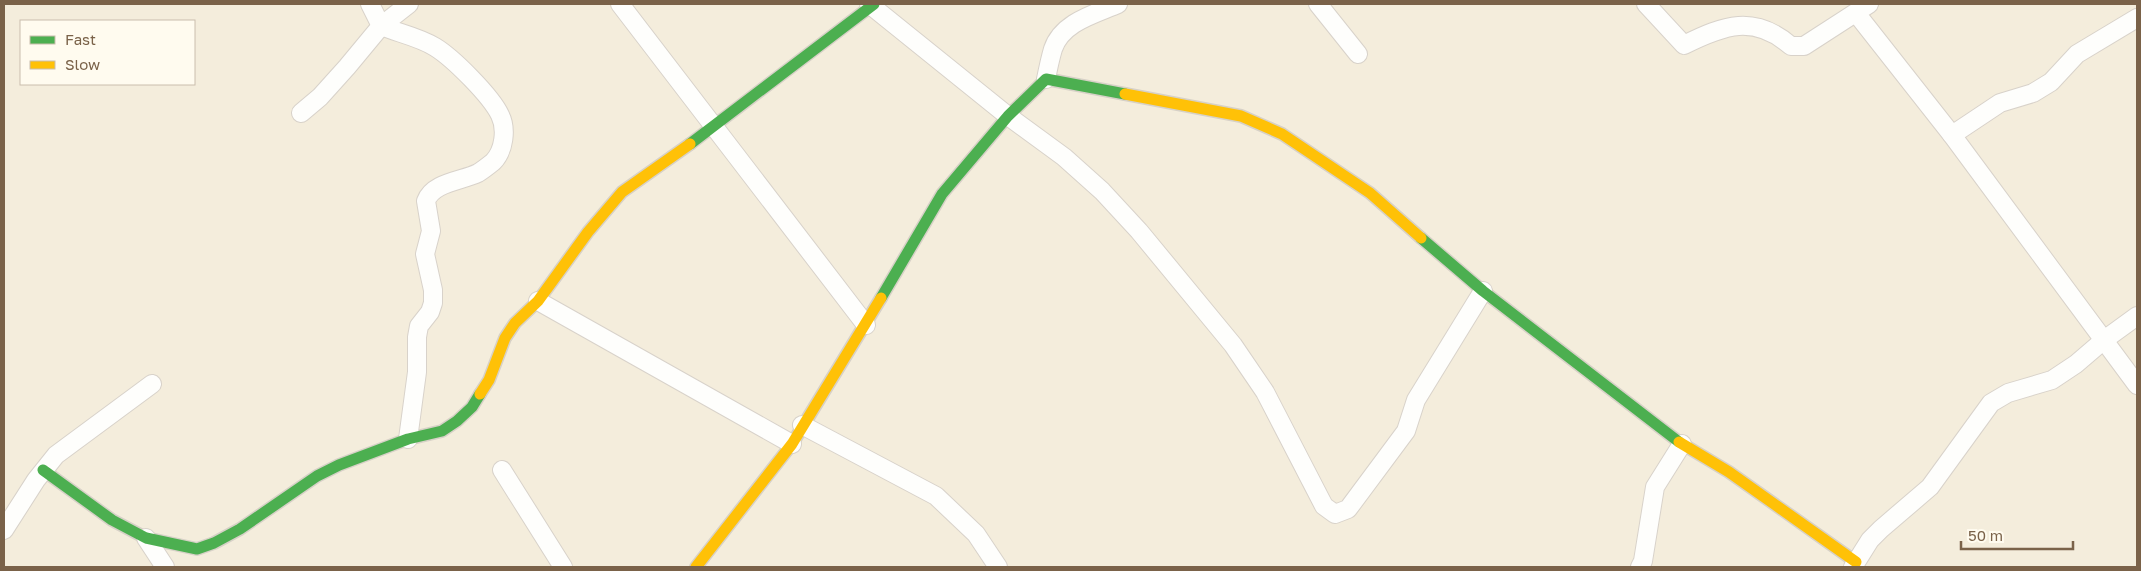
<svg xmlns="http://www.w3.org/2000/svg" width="2141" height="571" font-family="'Golos Text',sans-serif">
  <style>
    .residential { fill: #f4eddc; fill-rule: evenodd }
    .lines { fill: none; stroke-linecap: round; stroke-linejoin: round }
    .street-casing { stroke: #d8d2ca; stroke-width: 20 }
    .fast-casing { stroke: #d7d1c7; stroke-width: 14 }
    .slow-casing { stroke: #d7d1c7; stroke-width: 14 }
    .street { stroke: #fefefc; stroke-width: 18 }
    .fast { stroke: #4caf50; stroke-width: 11 }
    .slow { stroke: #ffc107; stroke-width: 11 }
  </style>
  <rect width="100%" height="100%" fill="#f9f5ec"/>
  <path class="residential" d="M4,4H2137V567H4ZM21,21H194V84H21Z"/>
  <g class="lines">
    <g class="street-casing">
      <g id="street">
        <path d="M370,4L381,26C398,33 419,37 435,47C453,58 491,96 500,115C507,129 504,151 493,162C488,166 483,170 478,173C462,181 433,182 426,201L431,231L425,254L433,290V303L430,312L419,326L417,337V372L408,439"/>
        <path d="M620,4L866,325"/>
        <path d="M869,4L1008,116L1064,157L1102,191L1139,231L1233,345L1265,392L1324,506L1335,514L1348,509L1406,431L1416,400L1483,291"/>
        <path d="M1318,4L1358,54"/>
        <path d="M1646,4L1684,45C1724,25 1754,14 1791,46H1804L1869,4"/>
        <path d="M1856,13L1952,135L2137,385"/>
        <path d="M1046,79C1048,69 1050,59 1053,49C1062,22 1095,14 1118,4"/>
        <path d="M301,113L320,97L347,67L381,26L409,4"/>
        <path d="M1952,135L2000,103L2033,93L2051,82L2077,54L2137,18"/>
        <path d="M538,301L792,444"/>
        <path d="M802,425L936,496L976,534L998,567"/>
        <path d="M502,470L563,567"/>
        <path d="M4,530L36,480L56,455L152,384"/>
        <path d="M146,538L165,567"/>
        <path d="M1640,567L1643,561L1655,487L1682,444"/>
        <path d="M1853,567L1870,540L1881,529L1930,487L1991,403L2008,393L2052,380L2076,364L2104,340L2137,316"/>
      </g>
    </g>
    <g class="fast-casing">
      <g id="fast">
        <path d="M690,144L874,4"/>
        <path d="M1421,238L1483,291L1679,442"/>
        <path d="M881,298L942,194L1008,116L1046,79L1125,94"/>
        <path d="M43,470L112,520L146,538L197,549L214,543L240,529L317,476L339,465L408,439L442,431L457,421L472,407L480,394"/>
      </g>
    </g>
    <g class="slow-casing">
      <g id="slow">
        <path d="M1125,94L1241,116L1282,134L1370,193L1421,238"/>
        <path d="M480,394L489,380L505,338L515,323L538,301L588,232L622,192L690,144"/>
        <path d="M1679,442L1729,472L1856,562"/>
        <path d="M696,567L792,444L881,298"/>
      </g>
    </g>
    <use href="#street" class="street"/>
    <use href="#fast" class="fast"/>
    <use href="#slow" class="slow"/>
  </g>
  <rect width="2141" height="571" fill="none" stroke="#7a6249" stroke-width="10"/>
  <rect x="20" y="20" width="175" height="65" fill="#fffbef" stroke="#cabead"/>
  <rect x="30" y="36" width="25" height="8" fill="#4caf50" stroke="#cabead"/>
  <text x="65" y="45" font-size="15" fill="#7a6249">Fast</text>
  <rect x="30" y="61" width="25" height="8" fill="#ffc107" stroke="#cabead"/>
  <text x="65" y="70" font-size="15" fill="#7a6249">Slow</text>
  <path d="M1961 541v8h112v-8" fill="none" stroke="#7a6249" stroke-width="2.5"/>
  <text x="1968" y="541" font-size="15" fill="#7a6249" stroke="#fffbef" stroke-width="4" paint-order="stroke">50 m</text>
</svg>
